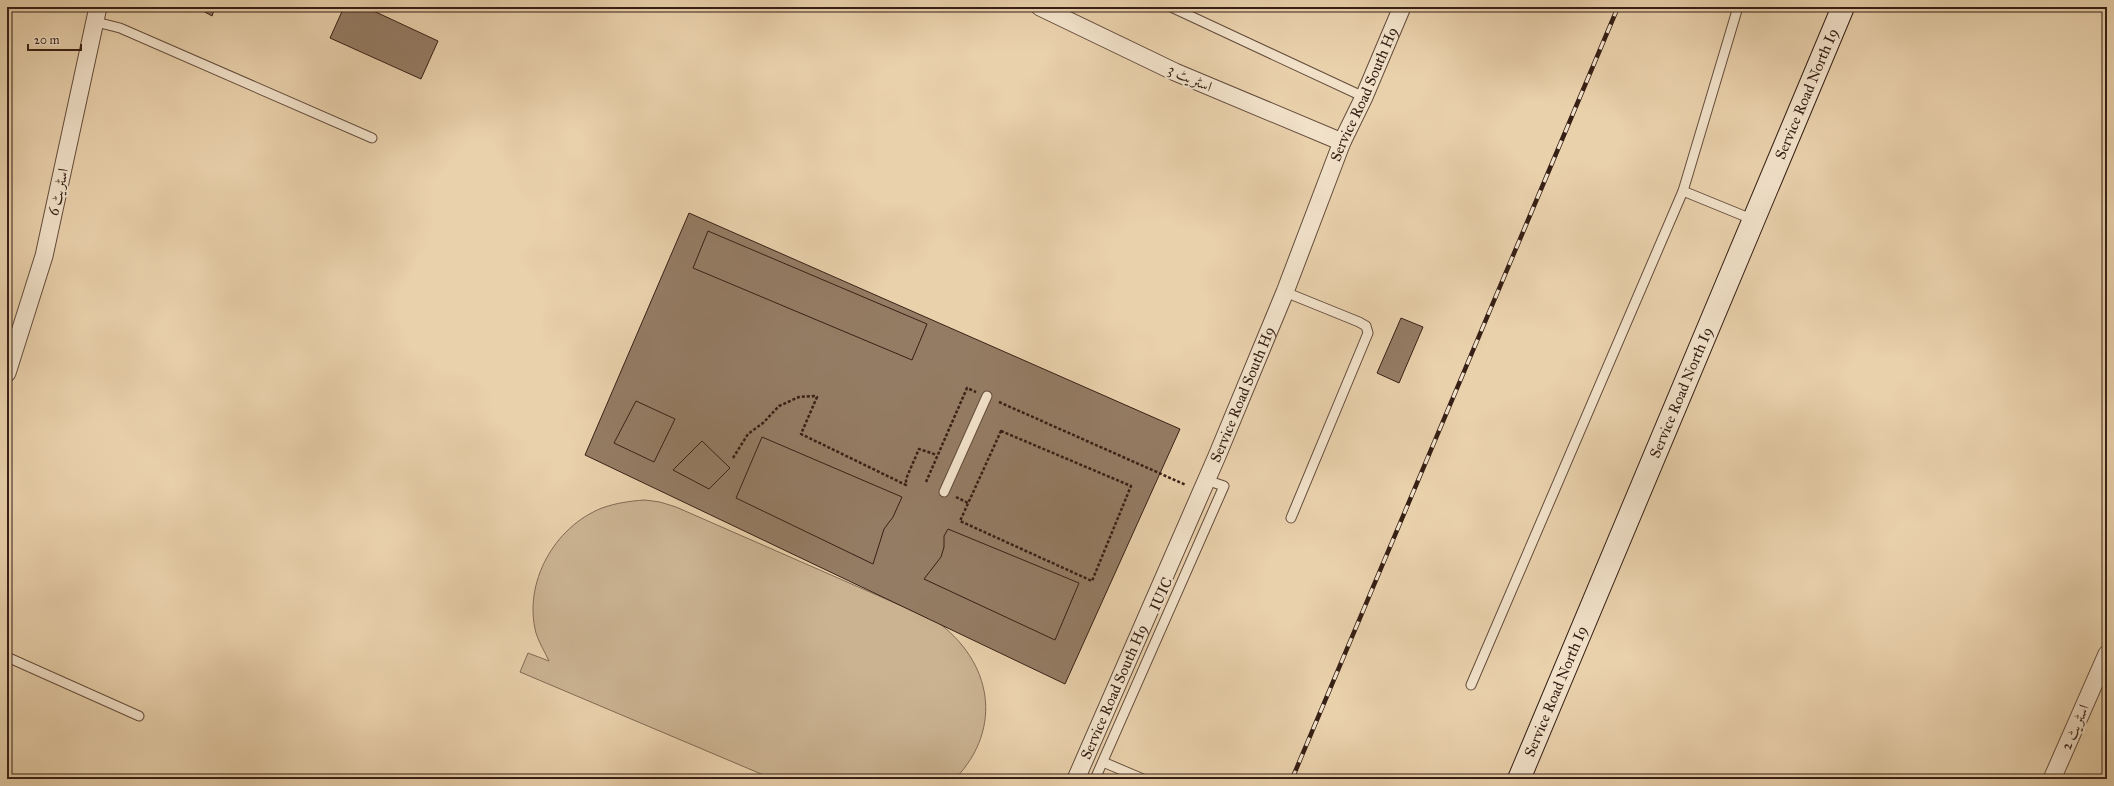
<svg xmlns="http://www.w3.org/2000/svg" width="2114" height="786" font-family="'IM FELL Great Primer',Amiri,serif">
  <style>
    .green { fill: #cbb392; stroke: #816a54 }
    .building { fill: #947c64; stroke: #372015 }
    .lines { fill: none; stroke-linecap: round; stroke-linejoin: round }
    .lane-casing { stroke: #644c3b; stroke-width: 11 }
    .street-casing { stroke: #644c3b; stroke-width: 19 }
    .secondary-casing { stroke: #372015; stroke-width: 24 }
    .path { stroke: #372015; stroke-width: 2.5; stroke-dasharray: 3 2; stroke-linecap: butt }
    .lane { stroke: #f1e1c9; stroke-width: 9 }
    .street { stroke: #f1e1c9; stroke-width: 17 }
    .secondary { stroke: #f1e1c9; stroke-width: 22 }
    .rail-casing { stroke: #372015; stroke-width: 4.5 }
    .rail { stroke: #f1e1c9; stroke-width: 3; stroke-dasharray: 9; stroke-linecap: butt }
    .labels { text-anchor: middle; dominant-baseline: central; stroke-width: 4; stroke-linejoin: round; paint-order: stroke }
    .street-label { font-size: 15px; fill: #372015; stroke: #f1e1c9 }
  </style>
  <rect width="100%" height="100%" fill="#e9d1ac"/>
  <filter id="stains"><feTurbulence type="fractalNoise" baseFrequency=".005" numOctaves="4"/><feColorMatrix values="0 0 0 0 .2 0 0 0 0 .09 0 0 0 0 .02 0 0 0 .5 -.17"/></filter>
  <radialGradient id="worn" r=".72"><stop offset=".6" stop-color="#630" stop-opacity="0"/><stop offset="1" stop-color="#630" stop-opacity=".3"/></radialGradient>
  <path class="green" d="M645,500L660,502L676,507L936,621C992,661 1004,728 955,779H773L520,672L528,653L549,661C545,652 539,643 536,633C523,583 554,527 602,508C616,503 630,501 645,500Z"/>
  <g class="building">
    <path d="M196,7H215L212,16Z"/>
    <path d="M344,7H365L438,41L421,79L330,38Z"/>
    <path d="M689,213L1180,429L1065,684L585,455Z"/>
    <path d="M708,231L927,324L912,360L693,268Z"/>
    <path d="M1401,318L1423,327L1399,383L1377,373Z"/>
    <path d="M636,401L675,419L654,462L614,443Z"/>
    <path d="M762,437L902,497L893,517L884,529L873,564L736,498Z"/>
    <path d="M702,441L730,468L709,489L673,470Z"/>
    <path d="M948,529L1079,583L1055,640L924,579L941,557L944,547V536Z"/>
  </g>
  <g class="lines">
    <g class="lane-casing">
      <g id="lane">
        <path d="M1171,7L1364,97"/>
        <path d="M96,22L120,28L372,138"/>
        <path d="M1683,191L1738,7"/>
        <path d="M1285,292L1359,322L1366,326L1368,333L1291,518"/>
        <path d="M944,492L987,396"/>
        <path d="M7,657L139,716"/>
        <path d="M1471,685L1683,191L1754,220"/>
        <path d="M1103,762L1143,779"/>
        <path d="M1095,779L1224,486L1206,480"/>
      </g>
    </g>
    <g class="street-casing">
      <g id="street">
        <path d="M1040,7L1175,72L1342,142"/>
        <path d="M7,373L44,256L98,7"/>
        <path id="s1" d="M1076,779L1217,456L1285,292L1342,142L1364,97L1402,7"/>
        <path d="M2052,779L2107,654"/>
      </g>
    </g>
    <g class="secondary-casing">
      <g id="secondary">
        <path id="s2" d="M1519,779L1843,7"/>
      </g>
    </g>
    <g class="path">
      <path d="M999,402L1186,485"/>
      <path d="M1001,431L1131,486L1092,581L960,521Z"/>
      <path d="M733,458L748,434L763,423L779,406L799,397L814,396L817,397L801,434L906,485V479L919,449L937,455"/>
      <path d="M926,482L967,388L976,392"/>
      <path d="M956,497L968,503"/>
    </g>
    <use href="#lane" class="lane"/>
    <use href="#street" class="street"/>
    <use href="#secondary" class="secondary"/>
    <g class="rail-casing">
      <path id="rail" d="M1292,779L1618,7"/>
    </g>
    <use href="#rail" class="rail"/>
  </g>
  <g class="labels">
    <g class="street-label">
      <text transform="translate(1190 78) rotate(24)">اسٹریٹ 3</text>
      <text stroke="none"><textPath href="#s1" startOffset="743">Service Road South H9</textPath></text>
      <text stroke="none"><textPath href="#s2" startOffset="743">Service Road North I9</textPath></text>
      <text transform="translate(58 192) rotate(-77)">اسٹریٹ 6</text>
      <text stroke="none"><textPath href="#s2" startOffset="419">Service Road North I9</textPath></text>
      <text stroke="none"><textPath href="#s1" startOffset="419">Service Road South H9</textPath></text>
      <text transform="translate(1161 594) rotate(-66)">IUIC</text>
      <text stroke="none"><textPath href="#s1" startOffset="95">Service Road South H9</textPath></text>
      <text stroke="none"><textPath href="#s2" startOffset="95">Service Road North I9</textPath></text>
      <text transform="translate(2075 727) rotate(-66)">اسٹریٹ 2</text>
    </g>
  </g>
  <rect width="2114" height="786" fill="none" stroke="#e9d1ac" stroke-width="24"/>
  <rect x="8" y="8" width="2098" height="770" fill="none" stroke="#372015" stroke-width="2"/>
  <rect x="12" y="12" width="2090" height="762" fill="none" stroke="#372015"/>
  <path d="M28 44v6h53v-6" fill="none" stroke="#372015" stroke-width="2"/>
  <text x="34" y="44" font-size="12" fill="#372015" stroke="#f1e1c9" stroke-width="3" paint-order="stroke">20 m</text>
  <rect width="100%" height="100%" filter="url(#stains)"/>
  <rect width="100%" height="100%" fill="url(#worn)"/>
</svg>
